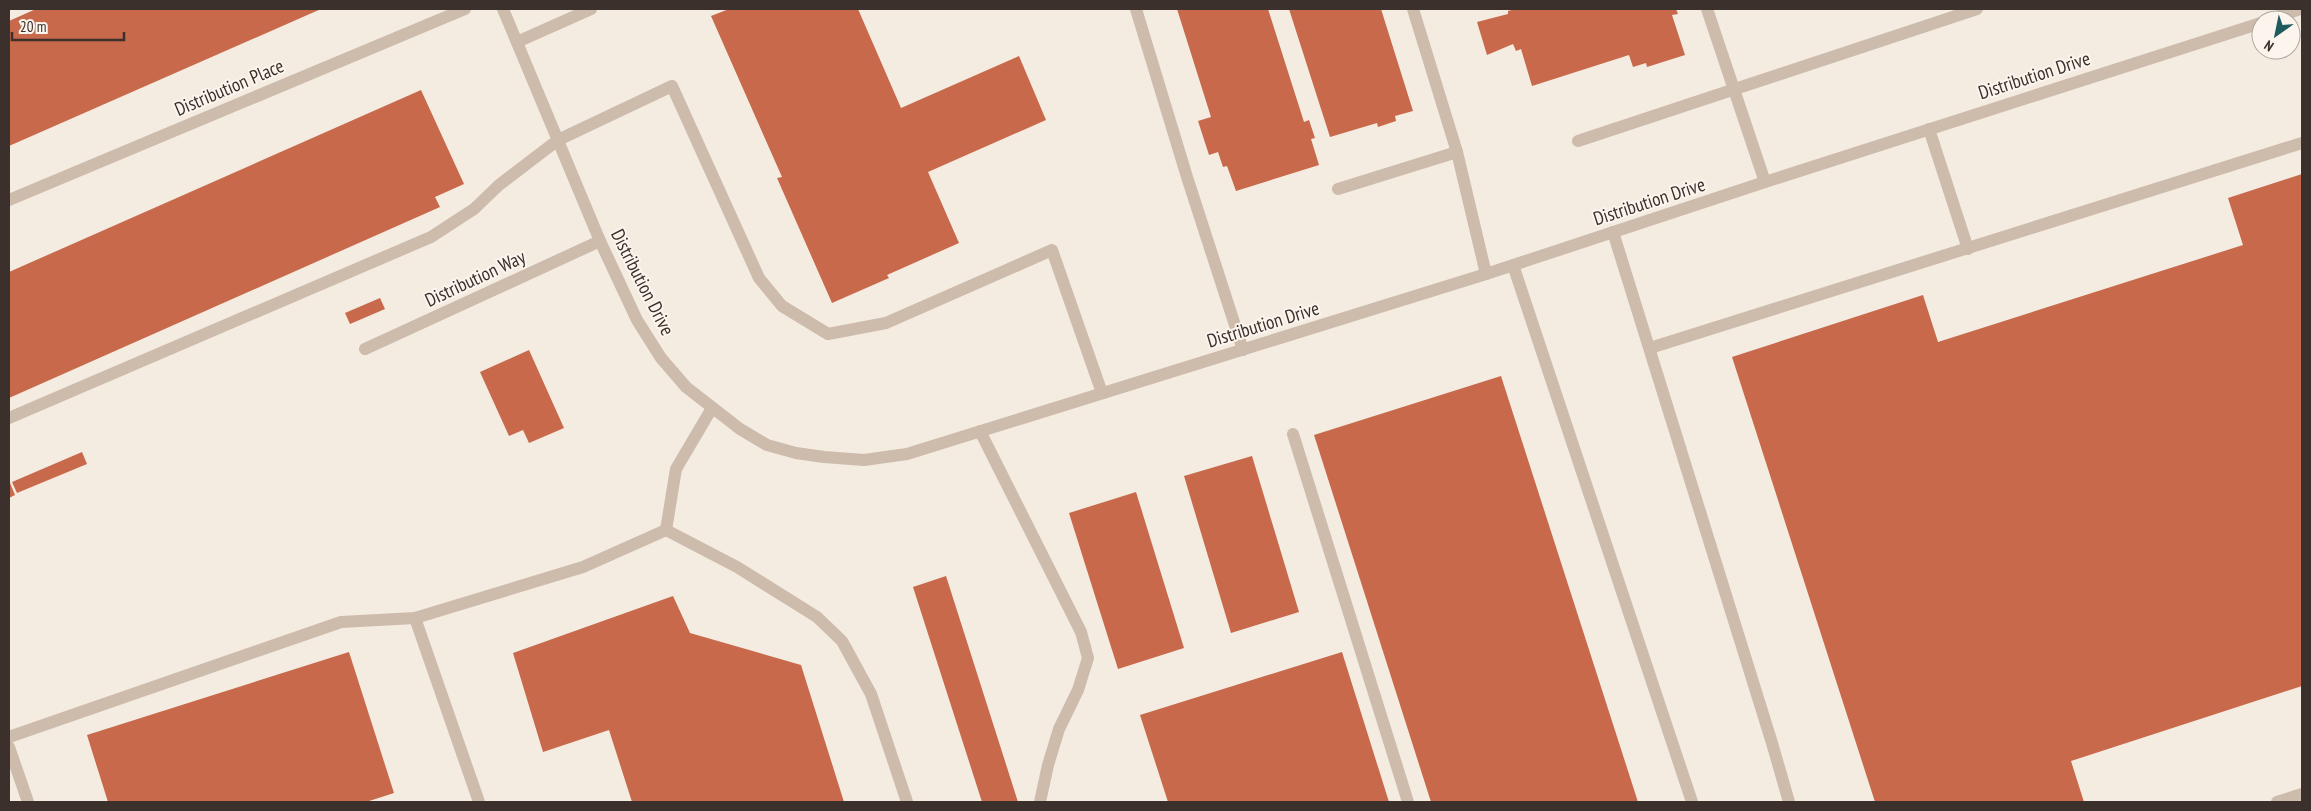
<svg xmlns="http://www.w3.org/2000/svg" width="2311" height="811" font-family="'PT Sans Narrow',sans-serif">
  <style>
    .building { fill: #c8694b }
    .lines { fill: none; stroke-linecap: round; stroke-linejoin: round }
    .service { stroke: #cdbbac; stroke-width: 12 }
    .minor { stroke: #cdbbac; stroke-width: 12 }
    .labels { text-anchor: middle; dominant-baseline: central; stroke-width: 4; stroke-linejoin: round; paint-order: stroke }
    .street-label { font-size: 19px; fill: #3b302b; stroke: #fbf5ee }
  </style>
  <rect width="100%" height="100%" fill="#f4ebe1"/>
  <g class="building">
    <path d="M36,9H321L9,146V21Z"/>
    <path d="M729,9H858L901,108L1019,56L1046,120L928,172L959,243L887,275L889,278L832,303L777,178L782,177L711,16Z"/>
    <path d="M1177,9H1268L1304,122L1309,120L1315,138L1311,139L1319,165L1236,191L1227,166L1223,167L1218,152L1209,155L1198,121L1211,117Z"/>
    <path d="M1289,9H1381L1413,111L1395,116L1396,121L1378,127L1377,123L1330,137Z"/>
    <path d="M1515,9H1676L1678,14L1672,15L1685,55L1647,67L1646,63L1633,67L1629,55L1532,86L1521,49L1516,51L1513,44L1487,55L1477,22L1508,14V11Z"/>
    <path d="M421,90L464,184L435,197L440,207L9,398V272Z"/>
    <path d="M2302,174V686L2071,761L2084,802H1875L1732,357L1923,295L1938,342L2243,245L2228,198Z"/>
    <path d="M380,298L385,309L350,324L345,313Z"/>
    <path d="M529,350L564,428L529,443L523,430L509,436L480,372Z"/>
    <path d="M1501,376L1638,802H1431L1314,435Z"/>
    <path d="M82,452L87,464L17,493L12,482Z"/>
    <path d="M1252,456L1299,612L1231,633L1184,476Z"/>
    <path d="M10,483L15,495L9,498V484Z"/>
    <path d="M1136,492L1184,648L1118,669L1069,513Z"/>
    <path d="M946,576L1018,802H982L913,587Z"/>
    <path d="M673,596L690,633L801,665L844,802H632L609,730L543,752L513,653Z"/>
    <path d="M349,652L394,793L366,802H108L87,735Z"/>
    <path d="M1342,652L1389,802H1168L1140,715Z"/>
  </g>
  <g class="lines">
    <g class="service">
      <path d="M1136,9L1187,177L1243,350"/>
      <path d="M1413,9L1457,152"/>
      <path d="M1707,9L1765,182"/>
      <path d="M517,42L591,9"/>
      <path d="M1929,129L1968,249"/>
      <path d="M1578,141L1977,9"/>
      <path d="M1338,189L1457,152L1486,274"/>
      <path d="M1613,232L1772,743L1789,802"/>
      <path d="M1513,265L1692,802"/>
      <path d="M1650,348L2302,143"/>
      <path d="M9,418L431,237L474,209L499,185L558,140L672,86L759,278L782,306L828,334L886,323L1052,250L1102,393"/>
      <path d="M980,431L1081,632L1088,658L1078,690L1059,729L1048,765L1040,802"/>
      <path d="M1293,434L1408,802"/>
      <path d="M666,530L676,469L712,408"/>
      <path d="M415,618L479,802"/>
      <path d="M9,737L341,622L415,618L583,567L666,530L737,567L817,617L842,641L871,694L907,802"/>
      <path d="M9,747L28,802"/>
      <path d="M2277,802L2302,794"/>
    </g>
    <g class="minor">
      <path d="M503,9L600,241L637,320L661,358L686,387L740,429L767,445L796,453L824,457L864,460L907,454L1486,274L1765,182L2261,23"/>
      <path d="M2268,20L2300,9"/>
      <path d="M9,200L465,9"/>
      <path d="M365,349L600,241"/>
    </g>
  </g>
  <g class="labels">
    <g class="street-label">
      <text transform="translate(2034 75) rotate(-18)">Distribution Drive</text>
      <text transform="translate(229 87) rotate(-23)">Distribution Place</text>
      <text transform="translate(1649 201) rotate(-18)">Distribution Drive</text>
      <text transform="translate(475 278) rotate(-25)">Distribution Way</text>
      <text transform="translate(643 282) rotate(63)">Distribution Drive</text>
      <text transform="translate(1263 324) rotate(-17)">Distribution Drive</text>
    </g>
  </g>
  <rect width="2311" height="811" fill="none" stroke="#3b302b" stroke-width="20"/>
  <g transform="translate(2276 35) rotate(213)"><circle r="24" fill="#fbf5ee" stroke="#aea6a0"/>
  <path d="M0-4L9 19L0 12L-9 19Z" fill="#1f5a5e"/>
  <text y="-8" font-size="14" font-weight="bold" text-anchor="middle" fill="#3b302b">N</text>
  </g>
  <path d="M12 32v8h112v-8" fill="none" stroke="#3b302b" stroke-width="2.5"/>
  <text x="20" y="32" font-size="15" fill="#3b302b" stroke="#fbf5ee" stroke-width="4" paint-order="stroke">20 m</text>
</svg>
